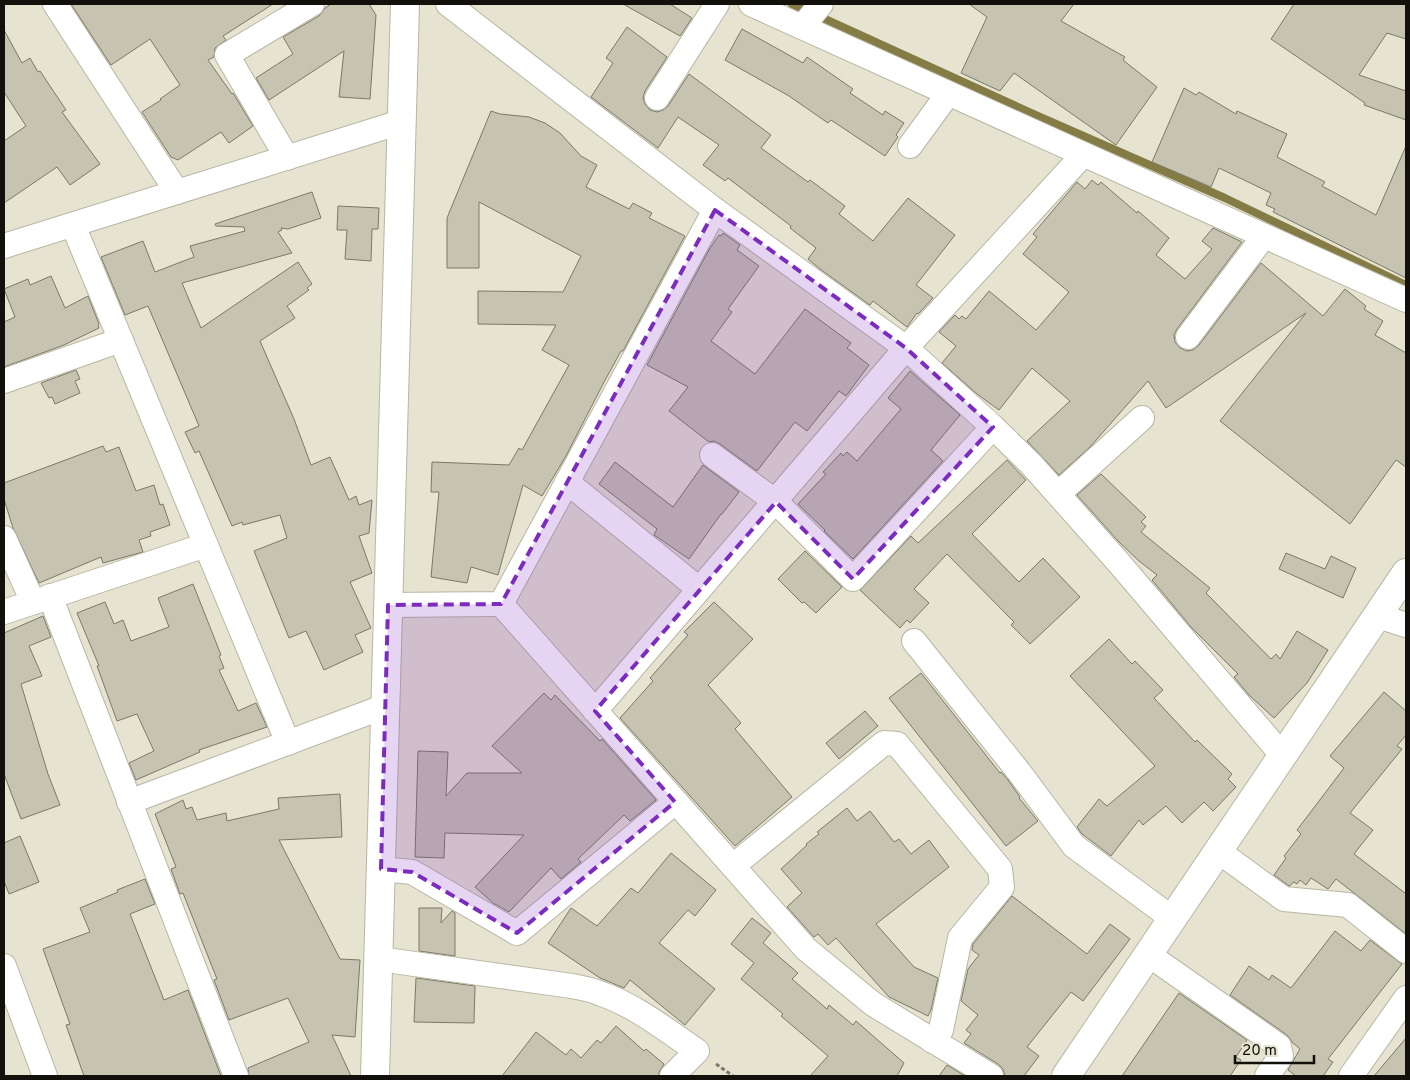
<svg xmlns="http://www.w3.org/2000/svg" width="1410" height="1080" font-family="Overpass,sans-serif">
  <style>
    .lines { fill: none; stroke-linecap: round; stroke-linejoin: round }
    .stream { stroke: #847c44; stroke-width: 8 }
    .building { fill: #c6c4b1; stroke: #7b7867 }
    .minor-casing { stroke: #b8b6a4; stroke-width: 26 }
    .tertiary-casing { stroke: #b8b6a4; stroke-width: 30 }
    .path { stroke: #79776b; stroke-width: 3; stroke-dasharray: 4 2.5; stroke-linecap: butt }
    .minor { stroke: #fff; stroke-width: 24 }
    .tertiary { stroke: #fff; stroke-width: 28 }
    .marked { fill: #7b2cbf; fill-opacity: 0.2; stroke: #7b2cbf; stroke-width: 4; stroke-dasharray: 10 6; stroke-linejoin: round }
  </style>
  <rect width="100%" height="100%" fill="#e6e3d0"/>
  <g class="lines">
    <path class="stream" d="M792,4L1040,117L1225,198L1406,285"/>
  </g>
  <g class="building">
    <path d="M71,4H273L223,36L226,40L215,48L214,57L208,60L232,94L233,93L253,126L229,143L221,132L178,160L171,157L142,112L161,100L160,99L180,85L150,39L111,65Z"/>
    <path d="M331,4H369L376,15L370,99L339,97L344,51L269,100L256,78L293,54L283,37L319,16L325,8Z"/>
    <path d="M623,4H670L692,18L680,36Z"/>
    <path d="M969,4H1074L1061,21L1125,57L1123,60L1157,87L1116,145L1014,73L1000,91L961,73L987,17Z"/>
    <path d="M1294,4H1406V39L1387,33L1359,75L1406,91V120L1364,105L1365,103L1271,39Z"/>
    <path d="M627,27L667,57L645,91L643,98L645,104L650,110L657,112L663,110L668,106L689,74L771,135L761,148L808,182L810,180L845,206L839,214L873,241L908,198L955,235L916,285L933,298L918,314L917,313L907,327L873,301L870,305L820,269L808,259L816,248L790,228L791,226L728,178L725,181L703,165L719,145L678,117L658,148L591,97L613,63L606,58Z"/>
    <path d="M742,29L803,63L807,57L853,89L850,93L883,115L885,111L904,123L896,135L898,137L885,156L831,120L828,123L789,96L725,60Z"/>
    <path d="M4,30L22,63L30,58L38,72L40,71L66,110L62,112L100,164L70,185L57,167L4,203V141L26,126L4,92Z"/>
    <path d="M1184,88L1196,95L1199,92L1236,114L1237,111L1287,134L1277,157L1325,182L1322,186L1376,215L1406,146V278L1273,212L1275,209L1266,205L1271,193L1219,168L1211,187L1152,162Z"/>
    <path d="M491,111L500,114L529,117L545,123L560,133L581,156L597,165L586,187L629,209L633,203L652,213L649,218L685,236L623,351H621L603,384L566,456L542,496L523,485L498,575L471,567L467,583L431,577L439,492H431L432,462L509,465L519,448L522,450L569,365L542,350L556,325L478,324V291L563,292L581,256L479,202V268H447V218Z"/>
    <path d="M1092,180L1098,185L1101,182L1137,213L1138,211L1169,238L1156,255L1185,279L1212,249L1202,241L1213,228L1242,242L1177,329L1174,335L1175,342L1180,348L1187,351L1193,350L1199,345L1261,263L1323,316L1345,289L1366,306L1364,309L1383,321L1375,335L1406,353V467L1396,460L1350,524L1220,421L1306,313L1166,408L1148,381L1090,447L1059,475L1027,441L1070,401L1032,368L999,410L977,394L942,363L956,346L939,332L955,315L959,319L962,316L966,319L989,291L1036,330L1069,292L1023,254L1037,237L1033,234L1077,182L1085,189Z"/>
    <path d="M312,192L321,218L288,229L281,228L282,230L278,232L292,253L182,283L201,328L298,262L312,284L307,288L309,290L287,306L295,318L260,341L294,419L311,465L330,457L349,500L356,496L359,505L372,500L369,533L359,536L372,573L350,582L371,628L355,635L363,652L324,670L306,631L289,638L254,551L287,538L280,515L243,525L242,522L232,526L199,451L195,453L185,432L199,426L148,306L125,315L101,257L143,241L155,272L194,257L190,246L245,231L244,227L216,226L215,224Z"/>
    <path d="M338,206L379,208L378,229H372L371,261L345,259L347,230H337Z"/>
    <path d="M723,233L740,245L737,250L759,266L728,309L732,312L711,341L755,374L805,309L851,343L847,348L869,365L846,396L839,391L807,431L795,422L757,471L720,444L714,441L709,442L669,411L688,387L647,365L710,248L719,235L721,236Z"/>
    <path d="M51,276L65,308L88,296L99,324L98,325L99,328L64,345L4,367V322L15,317L4,289L28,279L30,285Z"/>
    <path d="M76,370L80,379L75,381L80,393L55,404L52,397L49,398L41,383Z"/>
    <path d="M910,371L960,415L931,450L943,461L853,559L824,531L825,530L798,504L826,474L823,472L841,453L843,456L847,452L857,461L901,409L888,398Z"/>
    <path d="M103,446L106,452L119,447L136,491L154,485L160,505L163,504L170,525L150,532L151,536L139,540L143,552L103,563L101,557L39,583L13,528L4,499V483Z"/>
    <path d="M1007,460L1026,480L972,534L1019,582L1043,558L1080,597L1030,644L1011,625L1014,622L947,554L914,589L929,603L910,623L907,620L900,628L860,590L911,536L918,543Z"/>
    <path d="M615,462L673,507L703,465L739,492L722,514H721L689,559L654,535L657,529L599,484Z"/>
    <path d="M1101,474L1146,517L1141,522L1146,526L1141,532L1210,588L1206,593L1271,659L1276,654L1280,659L1297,631L1328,650L1307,683L1274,718L1249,695L1234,677L1238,674L1191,627L1152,580L1157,575L1139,561L1119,542L1077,495Z"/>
    <path d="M805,551L842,587L816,613L804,602L802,603L778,579Z"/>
    <path d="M1286,553L1325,569L1331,556L1356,568L1343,598L1279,569Z"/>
    <path d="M193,584L221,655L219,656L224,668L219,670L238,711L256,703L267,727L199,750L200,752L136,780L129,763L154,751L137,714L117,721L97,666H99L77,613L105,602L114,624L123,620L131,641L169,627L158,598Z"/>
    <path d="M714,602L753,639L708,685L741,723L735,729L792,797L735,846L620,718L653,681L650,678L688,635L684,632Z"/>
    <path d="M43,616L51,637L29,646L42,676L21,684L48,774L60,805L21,819L4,774V633Z"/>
    <path d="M1109,639L1132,664L1135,661L1163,690L1154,698L1195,742L1197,740L1232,774L1228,779L1236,787L1213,811L1204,802L1182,823L1166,806L1143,825L1139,820L1111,856L1081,833L1077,827L1099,799L1107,806L1155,766L1070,676Z"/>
    <path d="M921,673L1000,773L1001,772L1008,780L1020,797L1019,798L1038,821L1006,846L889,698Z"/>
    <path d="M1384,692L1406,711V735L1397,746L1402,749L1350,813L1373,830L1354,854L1405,893L1406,891V934L1336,879L1328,889L1311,878L1306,885L1300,880L1297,884L1294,882L1289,886L1274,875L1286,858L1284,856L1301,834L1297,830L1344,768L1330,756Z"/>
    <path d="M544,693L551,700L555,695L600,741L602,739L656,800L630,821L624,815L578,859L581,862L561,879L551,868L509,912L493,903L475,887L524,835L445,833L444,858L415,857L418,751L448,752L446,796L467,773H522L492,746Z"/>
    <path d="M865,711L878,726L839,759L826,743Z"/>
    <path d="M340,794L342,837L279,840L340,959L360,960L355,1037L332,1035L351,1076H249L248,1068L309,1042L288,998L229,1020L214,980L217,979L183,893L180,894L171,869L176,867L155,814L183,800L186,809L192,807L197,820L226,813L227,821L279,809L278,798Z"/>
    <path d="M847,808L857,821L870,811L894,842L899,839L911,854L929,840L949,867L876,924L914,967L938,978L931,1010L928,1016L889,997L836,938L828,945L818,934L814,937L787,907L802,893L781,869L807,845L806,844L819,834L817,832Z"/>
    <path d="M20,836L39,882L9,894L4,881V843Z"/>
    <path d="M671,853L716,890L695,916L688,910L659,943L715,989L685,1025L630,980L624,988L600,978L548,943L571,908L597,926L631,888L638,893Z"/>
    <path d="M145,879L155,904L130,914L164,1000L188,990L221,1076H84L66,1025L70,1024L43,949L90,932L80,908L118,892L117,890Z"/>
    <path d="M1012,896L1087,954L1110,924L1130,939L1083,1001L1071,992L1027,1047L1039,1056L1024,1076H1005L1003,1069L998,1064L964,1043L971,1034L966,1030L978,1015L961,1001L968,969L979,955L972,950L973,944Z"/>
    <path d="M419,908H442L441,923L452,911L455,913V956L419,951Z"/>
    <path d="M752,918L771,933L763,943L798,973L792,979L827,1009L829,1005L853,1025L856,1021L904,1063L897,1076H810L828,1056L781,1016L783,1014L741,979L754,963L731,944Z"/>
    <path d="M1335,931L1361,951L1370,940L1402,964L1328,1059L1333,1062L1323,1076H1296L1288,1070L1300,1049L1293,1043L1287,1035L1230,995L1249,966L1269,980L1272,975L1291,988Z"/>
    <path d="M416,978L475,986L474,1023L414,1022Z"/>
    <path d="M1179,993L1247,1040L1236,1057L1241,1060L1230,1076H1122Z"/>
    <path d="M616,1026L644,1051L646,1049L664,1064L659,1072V1076H502L536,1032L566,1055L571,1049L581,1058L597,1040L601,1043Z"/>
    <path d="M1406,1038V1076H1374Z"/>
    <path d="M947,1065L965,1076H939Z"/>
  </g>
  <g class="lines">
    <g class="minor-casing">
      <g id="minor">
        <path d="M55,4L177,192"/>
        <path d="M448,4L715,210L906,348L993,427L1031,464L1119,563L1282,755"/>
        <path d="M751,4L1406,300"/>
        <path d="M802,27L821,4"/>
        <path d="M657,98L717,4"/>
        <path d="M910,146L948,94"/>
        <path d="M287,158L227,55L312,4"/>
        <path d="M73,225L288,743"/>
        <path d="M4,246L401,122"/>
        <path d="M1188,337L1264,236"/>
        <path d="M4,381L121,340"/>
        <path d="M712,455L776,502L853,579L993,427"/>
        <path d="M567,482L699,589"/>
        <path d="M1058,494L1142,418"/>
        <path d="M4,538L33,602"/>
        <path d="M50,596L236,1076"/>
        <path d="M501,604L806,949L873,1004L991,1076"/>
        <path d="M388,605L501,604L715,210"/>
        <path d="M4,612L206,545"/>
        <path d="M1378,616L1406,625"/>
        <path d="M914,641L1019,772L1074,846L1173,919"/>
        <path d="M595,711L906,348L1083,155"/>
        <path d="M129,802L386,706"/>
        <path d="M1218,851L1284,899L1348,905L1406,951"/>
        <path d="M733,866L884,743L897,744L1000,869L1002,887L960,938L941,1030L932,1041"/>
        <path d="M381,869L412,872L517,933L675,802"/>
        <path d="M1149,955L1279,1046L1281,1056L1267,1076"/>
        <path d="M379,959L572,986C581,988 591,989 599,993C635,1005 666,1030 697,1051L672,1076"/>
        <path d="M4,966L45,1076"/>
        <path d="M1351,1076L1406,998"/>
      </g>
    </g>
    <g class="tertiary-casing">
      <g id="tertiary">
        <path d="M375,1076L405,4"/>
        <path d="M1066,1076L1406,573"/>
      </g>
    </g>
    <path class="path" d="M716,1064L733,1076"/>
    <use href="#minor" class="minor"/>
    <use href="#tertiary" class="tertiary"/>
  </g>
  <path class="marked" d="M715,210L906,348L993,427L853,579L776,502L595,711L675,802L517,933L412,872L381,869L388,605L501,604Z"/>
  <rect width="1410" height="1080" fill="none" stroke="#11100a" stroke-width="10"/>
  <path d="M1235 1055v8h79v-8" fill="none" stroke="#11100a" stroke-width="2.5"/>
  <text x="1242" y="1055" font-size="15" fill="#11100a" stroke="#e6e3d0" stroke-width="4" paint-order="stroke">20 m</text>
</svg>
